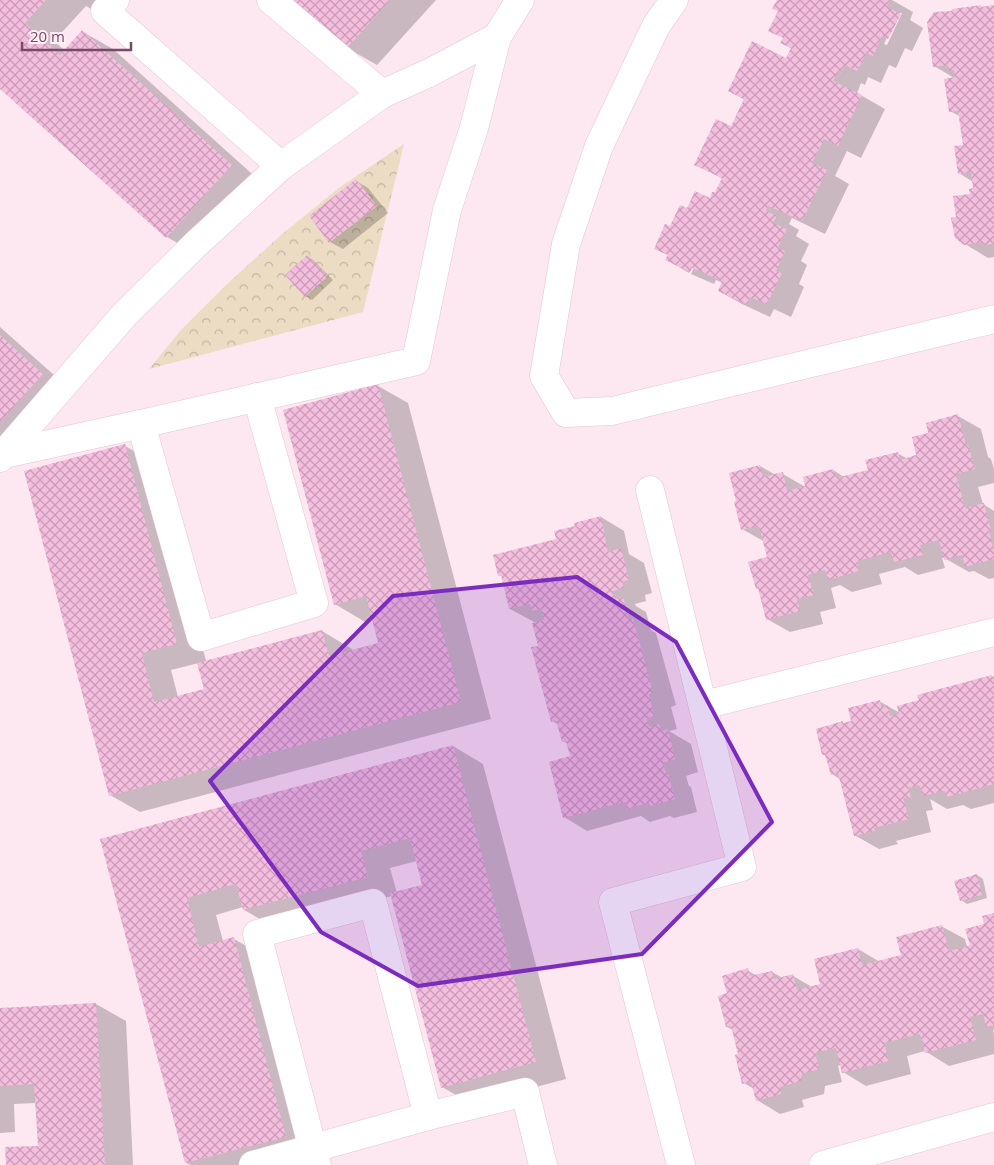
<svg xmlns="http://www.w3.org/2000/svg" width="994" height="1165" font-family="'Open Sans',sans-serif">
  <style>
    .park { fill: url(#park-crowns) }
    .shadow { fill: #0003; fill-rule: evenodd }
    .building { fill: url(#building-cross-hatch) }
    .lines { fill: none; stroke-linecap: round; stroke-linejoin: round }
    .minor-casing { stroke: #e5c4d5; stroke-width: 29 }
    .minor { stroke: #fff; stroke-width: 28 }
    .marked { fill: #7b2cbf; fill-opacity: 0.2; stroke: #7b2cbf; stroke-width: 4; stroke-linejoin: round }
  </style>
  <defs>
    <pattern id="park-crowns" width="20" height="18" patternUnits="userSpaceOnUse" patternTransform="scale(1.25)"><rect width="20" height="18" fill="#ecdcc4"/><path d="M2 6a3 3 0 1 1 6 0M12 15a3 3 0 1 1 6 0" fill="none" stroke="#c4b4a3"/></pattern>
    <pattern id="building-cross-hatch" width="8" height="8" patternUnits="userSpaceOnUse" patternTransform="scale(1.25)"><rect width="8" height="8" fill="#f4bede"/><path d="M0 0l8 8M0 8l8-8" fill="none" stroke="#ca9cb8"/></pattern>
  </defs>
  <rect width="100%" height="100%" fill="#fde7f0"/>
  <path class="park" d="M404,144L363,312L149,369L182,329L225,286L281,235L340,187Z"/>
  <g class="shadow">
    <path d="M0,0H128L110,20L86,6L54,41L65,51L83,32L113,49L262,183L197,254L167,237L0,87Z"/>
    <path d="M293,0H436L377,65L347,48Z"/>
    <path d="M778,0H892L913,12L910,20L923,28L912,51L905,48L896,68L889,65L881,83L868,77L865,85L861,83L857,93L885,109L861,158L847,151L835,176L849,184L825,234L792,218L789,224L799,230L796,236L809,244L801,261L807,265L799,284L804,287L791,317L774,309L770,317L742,304L719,291L723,283L716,280L714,284L691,274L696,263L694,262L689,273L667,260L669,256L656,248L671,228L688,210L710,199L716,194L723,179L696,164L731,128L745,100L729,91L787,60L792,49L782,43L784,38ZM899,13H902L887,45L884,44Z"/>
    <path d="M981,6L983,8L994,6V257L988,258L965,244L957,218L975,189L973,182L959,173L965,146L961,117L950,111L956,79L934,66L953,12Z"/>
    <path d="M356,181L368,188L388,213L343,249L330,242Z"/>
    <path d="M307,256L313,260L333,280L312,300L306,296L287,276Z"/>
    <path d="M0,327L73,392L0,466Z"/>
    <path d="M378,386L408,403L491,719L140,812L110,795L125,446L155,463L206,661L322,631L352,649L353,651L380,643L373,619L365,622L335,604ZM199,663L206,690L178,697L171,670Z"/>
    <path d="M958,416L981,429L988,457L991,459L994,469V483L978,487L983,504L994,511V578L989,579L974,571L969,572L946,559L945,557L942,558L945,568L918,575L905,567L879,574L882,584L852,592L840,585L831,588L836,608L820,612L823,624L790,632L767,619L760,590L757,588L769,558L765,542L742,529L760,466L776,475L783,474L807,488L833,470L844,477L869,470L897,453L908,459L918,456L930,434Z"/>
    <path d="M601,517L624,531L629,554L644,563L652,593L645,595L646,601L635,604L636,606L646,612L651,630L656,633L676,705L671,707L677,729L669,731L691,744L698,772L686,776L689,786L691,787L697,812L674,818L670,816L650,822L641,816L587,831L564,817L571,757L568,744L563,741L559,725L552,721L536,623L510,609L503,577L499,575L576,527Z"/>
    <path d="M992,676L994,677V803L971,809L963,805L947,809L930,799L933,810L926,811L931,832L896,841L898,844L879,849L856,836L841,780L832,774L827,757L824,754L817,730L843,723L845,724L852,722L879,701L900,713L920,701Z"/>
    <path d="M453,746L483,764L566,1079L472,1104L442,1087L392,896L274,927L244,910L243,907L216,915L223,941L234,939L264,956L316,1154L273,1165H191L186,1163L102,839ZM417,861L424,885L397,893L390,868Z"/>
    <path d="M977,875L983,879L987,898L967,904L961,900Z"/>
    <path d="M994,914V1030L993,1029L994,1035V1054L949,1066L925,1051L907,1056L911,1074L866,1086L843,1072L841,1065L838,1066L842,1082L825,1086L824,1094L802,1100L804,1107L780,1114L757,1100L754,1089L744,1083L740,1055L733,1030L727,1027L728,994L747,970L757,976L772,972L783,978L793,976L812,987L821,985L858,949L880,962L902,956L941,926L965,939L967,947L971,946Z"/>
    <path d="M96,1004L126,1021L133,1165H7L39,1147L36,1103L14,1104L15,1132L0,1133V1009Z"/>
  </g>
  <g class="building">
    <path d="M0,0H46L25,23L60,55L82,30L232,165L166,238L0,89Z"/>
    <path d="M291,0H390L346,49Z"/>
    <path d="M777,0H890L887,7L901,14L888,39L882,36L873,56L866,53L857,71L845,65L841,73L838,71L833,81L862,95L838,146L824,139L812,163L827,170L802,221L768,206L766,211L777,216L773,223L787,229L778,247L785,251L776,271L782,273L767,304L750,297L747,305L718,291L722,281L692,268L690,272L665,260L668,255L654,249L665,224L670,226L680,205L687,208L695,191L710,198L712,192H715L722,178L694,165L716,119L731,126L744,99L728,91L752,41L786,58L791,48L780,43L783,38L768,31L778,11L772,9Z"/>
    <path d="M981,5V7L994,5V244L983,245L982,242L964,245L955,238L951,218L956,217L953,196L970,194L969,189L973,188L971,172L958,174L954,146L963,145L958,111L949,112L944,79L955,77L954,70L949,71L948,65L933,67L927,22L934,12L952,11V9Z"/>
    <path d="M356,179L377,206L329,243L309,216Z"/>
    <path d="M307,255L328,276L305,297L285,275Z"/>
    <path d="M0,335L43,374L0,422Z"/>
    <path d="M378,384L461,702L109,796L24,471L125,444L177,644L142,653L154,702L204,689L197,663L322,630L329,656L378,643L366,596L334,605L283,410Z"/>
    <path d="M958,414L966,445L968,444L975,469L956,474L965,508L984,503L991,529L989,530L994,552V559L965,567L962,555L944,560L939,540L920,545L923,555L894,562L891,552L857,561L859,571L828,580L825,570L808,575L814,595L797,599L800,611L766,620L758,588L756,589L748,562L767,557L759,526L741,530L734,502L736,501L729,473L760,465L763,477L783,472L787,491L805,486L803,477L833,469L836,478L868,470L865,460L898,452L900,460L916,455L912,437L928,433L926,423Z"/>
    <path d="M601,516L608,552L621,548L629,580L622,582L624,588L613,591L615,599L623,597L629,619L633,618L653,693L649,694L654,716L647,718L649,727L659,724L661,731L668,729L675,759L663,763L666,773H668L675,799L650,806L649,803L626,809L625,802L563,818L549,762L570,756L566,741L562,742L556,720L551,722L531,647L538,646L532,623L544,620L541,609L532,611L530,604L509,609L501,575L498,576L493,555L556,539L554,531L575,526L574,523Z"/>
    <path d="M992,675L993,679H994V784L947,797L945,791L923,796L919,785L908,788L911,797L903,798L909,819L874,828L875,831L854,836L838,773L831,775L825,755H822L816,729L843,721V723L851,721L848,708L880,700L881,707L888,705L890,716L899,714L897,706L919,700L917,695Z"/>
    <path d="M453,745L536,1062L441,1088L390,893L422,885L410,838L361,851L368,877L243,910L236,884L187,898L199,947L234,937L286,1137L185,1163L100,839Z"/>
    <path d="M977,874L982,895L960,901L954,881Z"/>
    <path d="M994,913V1025L986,1027L983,1014L970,1017L976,1040L925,1053L920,1034L884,1043L889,1061L842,1073L836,1048L815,1053L819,1069L802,1074L801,1081L780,1087L781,1094L756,1101L751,1082L742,1084L735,1055L738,1054L731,1026L726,1027L718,996L727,993L722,976L748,968L750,976L772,971L774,979L793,974L797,990L820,984L814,959L858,948L862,965L901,955L896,937L942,925L949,951L970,945L965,929L984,924L982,916Z"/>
    <path d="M96,1003L105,1165H6L5,1147L38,1146L34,1084L0,1086V1008Z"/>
  </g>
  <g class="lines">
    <g class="minor-casing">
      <g id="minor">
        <path d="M115,0L105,11L281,166"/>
        <path d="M271,0L382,94"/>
        <path d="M674,0L656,26L599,146L566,244L544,376L566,413L612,411L994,319"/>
        <path d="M141,424L201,637L314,603L257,397"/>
        <path d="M4,454L141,424L416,361L447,210L474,128L497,37L520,0"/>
        <path d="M0,458L125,314L196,244L281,166L382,94L429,73L497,37"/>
        <path d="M650,490L742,867L613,902L681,1165"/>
        <path d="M704,705L994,632"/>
        <path d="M253,1165L428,1116L525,1092L543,1165"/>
        <path d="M317,1165L257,934L373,903L428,1116"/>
        <path d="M823,1165L994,1117"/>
      </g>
    </g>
    <use href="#minor" class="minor"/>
  </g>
  <path class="marked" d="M577,577L676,642L772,822L642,954L418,986L321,932L210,781L393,596Z"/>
  <path d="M22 42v8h109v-8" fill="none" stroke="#784a68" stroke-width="2.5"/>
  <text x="30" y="42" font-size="15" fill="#784a68" stroke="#ffeef5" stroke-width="4" paint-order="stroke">20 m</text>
</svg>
